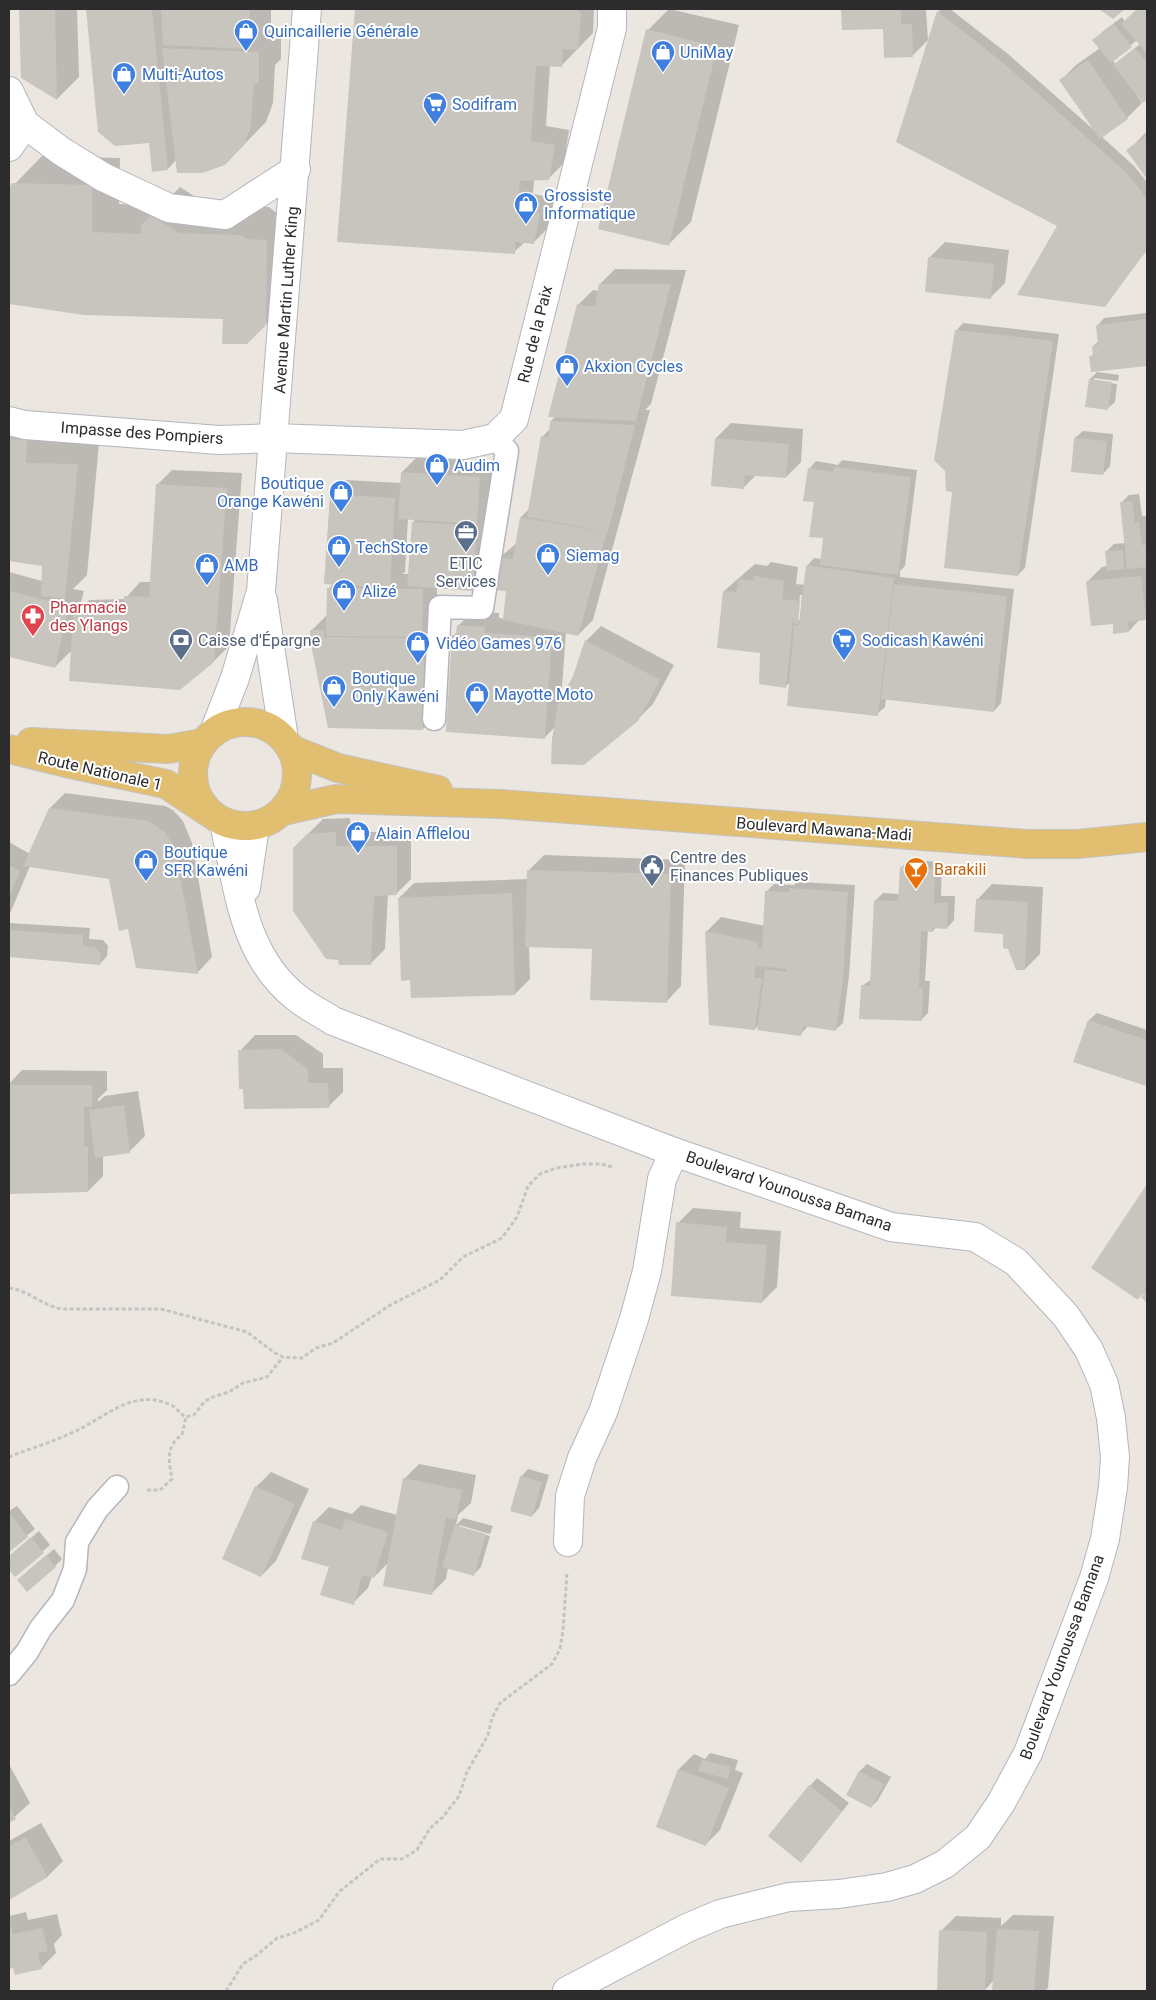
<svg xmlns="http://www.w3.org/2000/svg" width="1156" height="2000" font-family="Roboto,sans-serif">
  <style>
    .shadow { fill: #0003; fill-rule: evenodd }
    .building { fill: #c8c4be }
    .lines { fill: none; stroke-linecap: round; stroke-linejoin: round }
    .service-casing { stroke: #b3b6be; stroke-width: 25 }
    .minor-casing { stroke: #b3b6be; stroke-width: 30 }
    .secondary-casing { stroke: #b3b6be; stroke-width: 30 }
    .primary-casing { stroke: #c4c4c4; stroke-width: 30 }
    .path { stroke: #c4c4c4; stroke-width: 3; stroke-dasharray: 4 2.5; stroke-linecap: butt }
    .service { stroke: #fff; stroke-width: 22 }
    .minor { stroke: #fff; stroke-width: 28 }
    .secondary { stroke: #fff; stroke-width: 28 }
    .primary { stroke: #e1be70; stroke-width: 28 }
    .labels { text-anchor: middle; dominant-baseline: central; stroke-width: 4; stroke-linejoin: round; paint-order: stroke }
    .shop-label { font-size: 16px; fill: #366cbe; stroke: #fff; text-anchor: start }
    .street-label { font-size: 16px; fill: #2c2c2c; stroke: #fff }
    .service-label { font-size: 16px; fill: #4e5e75; stroke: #fff; text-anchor: start }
    .health-label { font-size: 16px; fill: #be3a42; stroke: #fff; text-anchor: start }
    .food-label { font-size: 16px; fill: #c56008; stroke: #fff; text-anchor: start }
  </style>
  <rect width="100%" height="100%" fill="#ece6e0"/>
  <g class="shadow">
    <path d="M21,9H77L79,77L57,99L22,78Z"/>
    <path d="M87,9H271V26L267,30L281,31V59L275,65L273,103L266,122L225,164L177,159L168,169L150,142L99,132Z"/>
    <path d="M356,9H594L593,33L562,65H550L546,126L569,130L564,163L549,178L534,179L533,194L555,198L549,227L534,242H525L514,252L338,241Z"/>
    <path d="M669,9L739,25L691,222L669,244L648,30Z"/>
    <path d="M842,9L926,10L928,40L913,55L884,28L843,29Z"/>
    <path d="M941,9H950L1008,54L1094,130L1061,80L1076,65L1100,48L1101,33L1122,17L1125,22L1138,9H1147V98L1143,101L1139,96L1138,97L1142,103L1127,118L1101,136L1134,166L1147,182V250L1105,305L938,12ZM1137,40L1140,44L1115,64L1113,60Z"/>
    <path d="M1147,131V177L1128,151Z"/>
    <path d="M42,156L120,158L119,204L162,206L180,187L208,205L269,207L275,212H295L275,315L247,343L224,318L9,302V190Z"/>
    <path d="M945,242L1009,250L1005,283L990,298L930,257Z"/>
    <path d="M615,269L686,270L651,404L645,410H650L593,620L578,635L566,632L561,701L574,677L586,641L601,626L674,665L653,704L637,720L555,727L545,737L454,635L458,631V626L473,611L499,613V618L505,619L507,590L499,558L517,543L521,517L530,508L542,437L551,428V421L556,416L578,305L593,290L599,291L600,284Z"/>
    <path d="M1147,313V365L1092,371L1091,357L1094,353L1093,346L1099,341L1097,326L1104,318Z"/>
    <path d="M963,323L1059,334L1025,568L1018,575L954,491L956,331Z"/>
    <path d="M1097,372L1119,375L1118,381L1094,378V381L1117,384L1115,402L1107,409L1090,379Z"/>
    <path d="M49,419L47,441L99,443L87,575L73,589L84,591L79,610L89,600L125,599L140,582H151L157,485L172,470L242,473L229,646L214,661L72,650L55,667L9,656V572L42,581L43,565L9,560V429Z"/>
    <path d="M731,423L803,429L801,462L786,477L756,475L744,487L716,438Z"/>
    <path d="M1083,431L1113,434L1110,466L1103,474L1075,438Z"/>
    <path d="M417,457L495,463L487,574L472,589L437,587V617L445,707L423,729L311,631L328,614V589L333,584L331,495L346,480L402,483V472ZM408,518L416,519L413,522L409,574H402L405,572Z"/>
    <path d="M842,460L917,470L905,566L900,571V577L1014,589L1001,703L994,711L886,699L885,707L877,714L790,682L786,686L724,591L755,564L767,566L771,562L798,567L796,584L805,585L807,566L814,558L822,559L824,537L809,469L816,461L838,465ZM800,595H802L800,619L797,622Z"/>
    <path d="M1139,494L1142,516H1146L1147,523V617L1140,619L1129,631L1114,622L1087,582L1102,567L1107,566V551L1114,544L1126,543L1121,503L1129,495Z"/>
    <path d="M65,793L165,806L173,810L183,821L192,843L212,957L198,972L129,928L110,878L30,866L9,916V842L30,854L50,808Z"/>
    <path d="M350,818L351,832H411V879L396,894H388L385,949L370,964L339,959L294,848L323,819Z"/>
    <path d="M544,855L685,860L681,986L666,1002L593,948L529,946L530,979L515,994L412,979L399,898L414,883L528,879L529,870Z"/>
    <path d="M908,860L942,862L941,896H955L954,920L947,928L936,927L933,931L928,930L925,981H930L928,1013L921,1020L862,986L872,979L875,901L883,893L900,894L901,868Z"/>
    <path d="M797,882L855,885L849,976L843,1023L835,1030L808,1026L801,1034L759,1024L755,1029L706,932L721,917L765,926L767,891L774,884L794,885Z"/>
    <path d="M992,884L1043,887L1040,954L1025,969L1009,948L1004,933L977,900Z"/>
    <path d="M9,923L90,928L89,939L103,940L108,946L107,956L100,964L9,956Z"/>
    <path d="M1097,1013L1147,1030V1086L1075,1062L1089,1020Z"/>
    <path d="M255,1035H296L323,1054V1068H343V1092L328,1107L240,1051Z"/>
    <path d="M22,1070L107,1071V1090L98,1099V1102L105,1096L138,1091L145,1136L130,1151L103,1156V1176L88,1191L9,1192V1084Z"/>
    <path d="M1147,1187V1290L1137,1298L1092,1268Z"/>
    <path d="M693,1208L741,1212L740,1228L781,1231L777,1287L762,1302L678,1223Z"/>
    <path d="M419,1464L476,1475L471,1503L458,1515L456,1525L463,1518L493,1526L490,1534L459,1525V1527L490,1536L481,1567L473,1575L448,1568L446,1579L431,1594L389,1562L374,1577L372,1576L368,1588L353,1603L330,1566L314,1522L329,1507L352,1514L361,1505L397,1515L404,1479Z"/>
    <path d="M528,1469L549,1475L539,1508L532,1516L521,1477Z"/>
    <path d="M271,1472L309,1489L276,1561L261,1576L256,1487Z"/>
    <path d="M17,1506L35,1529L9,1550V1511Z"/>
    <path d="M39,1531L50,1545L15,1575L9,1568V1557Z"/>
    <path d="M54,1549L62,1559L55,1566L26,1573Z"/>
    <path d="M710,1753L738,1760L735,1770L743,1773L720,1830L705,1845L679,1769L694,1754L705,1759Z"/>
    <path d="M867,1764L891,1777L878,1800L871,1807L848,1794L860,1771Z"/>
    <path d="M10,1766L30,1803L9,1822V1766Z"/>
    <path d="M817,1778L849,1803L808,1854L810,1786Z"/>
    <path d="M41,1823L63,1861L48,1876L9,1898V1841Z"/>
    <path d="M26,1912L28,1920L57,1914L62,1935L54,1944L56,1953L41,1968H9V1916Z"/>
    <path d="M1013,1915L1054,1916L1048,1988L1045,1991H993L994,1980L984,1991L941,1931L956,1916L1001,1918V1926Z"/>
  </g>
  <g class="building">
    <path d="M19,9H55L57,100L21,78Z"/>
    <path d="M86,9H152L168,170L152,172L149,143L115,146L98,132Z"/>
    <path d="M161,9H250L249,49L163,45Z"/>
    <path d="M355,9H577L581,14L578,50L563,49L562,67L536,66L531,141L555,145L549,180L520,181L518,208L540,213L534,244L515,242V254L337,242Z"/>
    <path d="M841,9H901V24H912L913,57L884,58L883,29L842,30Z"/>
    <path d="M1099,9H1125L1113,19Z"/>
    <path d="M1137,9H1147L1146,52L1121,24Z"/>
    <path d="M937,11L1001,61L1127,173L1141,191L1147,202V249L1105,307L1017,295L1057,226L896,142Z"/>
    <path d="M1114,24L1132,47L1111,63L1092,40Z"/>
    <path d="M646,29L717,47L669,246L598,229Z"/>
    <path d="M162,48L259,52V83H254L251,126L244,145L225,165L202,173H177Z"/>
    <path d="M1135,48L1147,63V99L1143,103L1113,65Z"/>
    <path d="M1088,60L1128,119L1100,139L1059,80Z"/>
    <path d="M1147,135V179L1126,150Z"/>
    <path d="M12,183L92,185V232L141,234V225L151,215L179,233L241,235L247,239L267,240L266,325L247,344H222L223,319L84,315L9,304V188Z"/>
    <path d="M928,257L994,264L991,299L925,292Z"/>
    <path d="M599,284H671L636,421L548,417L577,304L595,307Z"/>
    <path d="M1147,319V366L1091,372L1089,356H1093L1092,346L1098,345L1096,325Z"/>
    <path d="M955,330L1053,341L1018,576L944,568L952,492L946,491L945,471L934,460Z"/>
    <path d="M1089,379L1112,382L1108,410L1085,407Z"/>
    <path d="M550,421L635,425L608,532L527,517L541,436L549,437Z"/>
    <path d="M715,438L789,444L786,478L745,475L744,489L711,486Z"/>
    <path d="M1074,438L1107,441L1103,475L1071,472Z"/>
    <path d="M9,439L27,440L26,463L78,464L65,599L41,596L42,566L9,561Z"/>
    <path d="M834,467L911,477L898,575L820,565L823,538L809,537L814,502L803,501L808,468L833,472Z"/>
    <path d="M401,472L480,477L477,524L398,519Z"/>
    <path d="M156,484L227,488L214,662L180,690L69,681L73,615L123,614L124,596L149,597Z"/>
    <path d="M330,494L395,498L390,588L324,584Z"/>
    <path d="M1132,501L1135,523L1139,522L1142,545H1147V567L1127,569L1120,502Z"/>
    <path d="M520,517L607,532L578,636L503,620L506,591L493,590L498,558L513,559Z"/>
    <path d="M412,522L477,525L473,591L407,586Z"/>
    <path d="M1123,550L1124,569L1107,571L1105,551Z"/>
    <path d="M806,565L894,578L878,716L787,706L794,625H799Z"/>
    <path d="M754,576L784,581L782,599L800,601L798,624H794L793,620L786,688L759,684L760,653L717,648L723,591L736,592L739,579L753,581Z"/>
    <path d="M1141,576L1146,620L1128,622L1129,632L1113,634V624L1091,626L1086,581Z"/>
    <path d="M894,584L1007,596L994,712L881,699Z"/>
    <path d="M327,588L423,589L422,637L326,636Z"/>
    <path d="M9,591L69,606L55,668L9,657Z"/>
    <path d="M457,625L485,627L484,633L552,637L545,739L446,732L452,635H456Z"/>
    <path d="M310,630H324V637L418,638V652H424L423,730L328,728L310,640Z"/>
    <path d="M585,640L660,680L638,721L584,765L551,764L552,739L558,704L573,676Z"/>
    <path d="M49,808L149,821L164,831L174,846L177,859L198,974L136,968L128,929L119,931L109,879L23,866Z"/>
    <path d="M336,832V846H397V895L374,896L371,965H339L338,960L326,959L293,911V848L307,834Z"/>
    <path d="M9,865L20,871L9,897Z"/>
    <path d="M900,867L935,869L934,903H948L947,929L933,928V932L921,931L919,988H923L922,1021L859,1019L861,985L870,986L874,900L898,901Z"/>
    <path d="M527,870L671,874L667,1003L590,1000L592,949L525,947Z"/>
    <path d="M789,888L848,892L843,980L836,1031L803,1026L801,1036L757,1030L765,969L786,972V969L756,966L757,955L754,978H762L755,1030L709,1025L705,931L758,942L757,947L762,948L765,891L789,892Z"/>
    <path d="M512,893L515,995L411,998L410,980L401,981L398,898Z"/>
    <path d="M976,899L1028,902L1025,970H1016L1008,949L1003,948V934L974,932Z"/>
    <path d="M9,930L83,935V946L95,947L101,954L100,965L9,957Z"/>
    <path d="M1088,1020L1147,1040V1086L1073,1062Z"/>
    <path d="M281,1049L308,1069V1083H328L329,1108L244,1109L243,1089H239L238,1050Z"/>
    <path d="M9,1085H92V1107H84V1146L88,1147V1192L9,1194Z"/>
    <path d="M124,1105L130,1153L95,1158L89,1110Z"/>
    <path d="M1147,1184V1286L1138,1300L1091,1268Z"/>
    <path d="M676,1222L727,1227L726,1242L767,1245L762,1303L671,1296Z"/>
    <path d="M1147,1289V1303L1141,1297Z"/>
    <path d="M520,1476L542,1482L532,1517L510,1511Z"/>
    <path d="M403,1478L462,1490L456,1519L446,1518L432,1595L383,1586Z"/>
    <path d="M255,1486L295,1504L261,1577L222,1559Z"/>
    <path d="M9,1512L28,1537L9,1552Z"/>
    <path d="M345,1519L388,1532L374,1578L362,1575L354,1605L320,1595L329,1567L301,1559L313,1521L342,1530Z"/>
    <path d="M455,1525L486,1534L474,1576L442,1567Z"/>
    <path d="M31,1537L44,1553L15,1577L9,1570V1556Z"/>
    <path d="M46,1555L56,1567L27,1592L17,1580Z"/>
    <path d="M702,1760L731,1767L728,1779L698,1771Z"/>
    <path d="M678,1769L729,1788L706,1846L656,1827Z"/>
    <path d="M859,1771L884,1784L871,1808L846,1795Z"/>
    <path d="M809,1785L842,1811L801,1863L768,1836Z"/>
    <path d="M9,1806L16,1819L9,1823Z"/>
    <path d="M25,1837L48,1877L9,1900V1847Z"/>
    <path d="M11,1926L13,1934L42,1928L48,1951L38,1953L42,1969L15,1975L13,1968L9,1969V1927Z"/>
    <path d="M997,1929L1039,1931L1034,1991H992Z"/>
    <path d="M939,1930L987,1932L985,1991L937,1990Z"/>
  </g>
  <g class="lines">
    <g class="service-casing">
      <g id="service">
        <path d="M434,719L440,607L482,608L507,451L495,438"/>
        <path d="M9,1674L27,1652L41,1628L63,1600L75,1569L77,1542L97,1509L117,1487"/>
      </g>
    </g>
    <g class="minor-casing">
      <g id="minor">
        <path d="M9,91L25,124L61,151L103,177L169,208L225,215L296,169"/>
        <path d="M9,147L25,124"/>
        <path d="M9,421L25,425L219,440L275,438L463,445L495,438L514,419L612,28V9"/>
        <path d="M263,600L284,739"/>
        <path d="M214,732L235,678L261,591L307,9"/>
        <path d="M568,1542L570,1496L582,1458L603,1412L634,1319L647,1271L662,1179L674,1152"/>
      </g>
    </g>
    <g class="secondary-casing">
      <g id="secondary">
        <path d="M224,823C238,886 242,955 297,998C308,1007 321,1013 333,1021L674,1152L891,1227L975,1237L1016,1262L1066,1316L1089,1350L1104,1384L1111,1418L1115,1457L1113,1487L1105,1539L1094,1578L1028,1753L1001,1803L978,1837L945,1864L915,1879L887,1887L839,1894L789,1897L720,1914L687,1928L567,1991"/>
        <path d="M246,888L255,826"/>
      </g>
    </g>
    <g class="primary-casing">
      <g id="primary">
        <circle cx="245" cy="774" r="52"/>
        <path d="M31,742L168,749L203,743"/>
        <path d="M9,749L66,763L166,784L208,812"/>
        <path d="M293,750L338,768L438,790"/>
        <path d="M283,811L336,799L501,804L1027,844H1078L1147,837"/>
      </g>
    </g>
    <g class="path">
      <path d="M9,1288C28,1290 43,1306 62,1309H161L247,1332L275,1353L283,1357L302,1358L316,1348L333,1343L392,1304L440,1280L463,1257L502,1238L517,1217L528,1186L540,1174L556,1168L582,1164H601L613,1167"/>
      <path d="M9,1457C31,1448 56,1441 78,1430C108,1415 135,1388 171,1405C176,1407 180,1414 186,1417L194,1415L205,1401L213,1397L229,1392L243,1383L267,1377L283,1357"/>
      <path d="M147,1490H160L172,1479C169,1462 165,1446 182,1435L186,1417"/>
      <path d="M226,1991L243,1964L257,1955L277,1938L294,1933L319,1920L339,1892L380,1859H402L417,1850L430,1828L443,1817L459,1796L467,1772L488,1735L492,1718L500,1703L552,1664L560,1649L563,1630L567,1573"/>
    </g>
    <use href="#service" class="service"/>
    <use href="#minor" class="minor"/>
    <use href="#secondary" class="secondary"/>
    <use href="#primary" class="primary"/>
  </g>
  <defs>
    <g id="shop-pin" transform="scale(1.25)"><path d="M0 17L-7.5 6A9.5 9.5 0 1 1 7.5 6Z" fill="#3f7fe0" stroke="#fff"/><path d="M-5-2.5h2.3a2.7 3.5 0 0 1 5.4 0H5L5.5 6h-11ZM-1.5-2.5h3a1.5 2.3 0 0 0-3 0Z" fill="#fff"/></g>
    <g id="supermarket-pin" transform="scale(1.25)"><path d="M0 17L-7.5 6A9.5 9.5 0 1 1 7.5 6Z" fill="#3f7fe0" stroke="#fff"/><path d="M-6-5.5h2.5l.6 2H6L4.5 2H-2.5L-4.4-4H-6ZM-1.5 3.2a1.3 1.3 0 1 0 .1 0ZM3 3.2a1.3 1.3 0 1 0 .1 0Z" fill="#fff"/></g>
    <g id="office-pin" transform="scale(1.25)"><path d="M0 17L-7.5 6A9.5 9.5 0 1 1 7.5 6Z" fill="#5c6f8a" stroke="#fff"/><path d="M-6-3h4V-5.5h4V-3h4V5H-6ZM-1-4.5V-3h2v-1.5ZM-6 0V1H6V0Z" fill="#fff"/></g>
    <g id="pharmacy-pin" transform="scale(1.25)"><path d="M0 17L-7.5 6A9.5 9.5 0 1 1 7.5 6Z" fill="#e0444e" stroke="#fff"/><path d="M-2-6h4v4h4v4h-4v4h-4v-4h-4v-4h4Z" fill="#fff"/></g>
    <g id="bank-pin" transform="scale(1.25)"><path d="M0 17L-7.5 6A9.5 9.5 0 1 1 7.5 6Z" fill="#5c6f8a" stroke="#fff"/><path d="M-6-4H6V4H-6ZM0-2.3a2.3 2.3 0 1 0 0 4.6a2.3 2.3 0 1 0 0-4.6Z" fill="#fff"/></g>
    <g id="civic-pin" transform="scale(1.25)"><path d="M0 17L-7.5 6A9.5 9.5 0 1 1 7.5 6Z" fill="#5c6f8a" stroke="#fff"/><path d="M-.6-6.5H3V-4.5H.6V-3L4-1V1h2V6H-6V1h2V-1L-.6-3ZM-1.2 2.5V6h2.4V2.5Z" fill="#fff"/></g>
    <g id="bar-pin" transform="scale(1.25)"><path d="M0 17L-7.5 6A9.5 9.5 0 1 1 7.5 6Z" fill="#e8710a" stroke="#fff"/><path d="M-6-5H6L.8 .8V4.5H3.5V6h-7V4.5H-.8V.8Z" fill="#fff"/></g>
  </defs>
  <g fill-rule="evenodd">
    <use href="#shop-pin" x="246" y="31"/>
    <use href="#shop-pin" x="663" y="52"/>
    <use href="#shop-pin" x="124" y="74"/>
    <use href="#supermarket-pin" x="435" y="104"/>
    <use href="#shop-pin" x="526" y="204"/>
    <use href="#shop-pin" x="567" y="366"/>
    <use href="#shop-pin" x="437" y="465"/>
    <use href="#shop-pin" x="341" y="492"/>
    <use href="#office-pin" x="466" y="532"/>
    <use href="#shop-pin" x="339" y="547"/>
    <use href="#shop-pin" x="548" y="555"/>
    <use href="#shop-pin" x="207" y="565"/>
    <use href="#shop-pin" x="344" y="591"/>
    <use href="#pharmacy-pin" x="33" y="616"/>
    <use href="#bank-pin" x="181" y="640"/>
    <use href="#supermarket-pin" x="844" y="640"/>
    <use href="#shop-pin" x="418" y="643"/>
    <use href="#shop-pin" x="334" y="687"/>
    <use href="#shop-pin" x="477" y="694"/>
    <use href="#shop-pin" x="358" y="833"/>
    <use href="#shop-pin" x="146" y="861"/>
    <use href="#civic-pin" x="652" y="866"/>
    <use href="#bar-pin" x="916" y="869"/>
  </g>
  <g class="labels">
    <g class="shop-label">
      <text x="264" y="31">Quincaillerie Générale</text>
      <text x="680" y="52">UniMay</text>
      <text x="142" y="74">Multi-Autos</text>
      <text x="452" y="104">Sodifram</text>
      <text x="544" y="195">Grossiste<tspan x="544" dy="18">Informatique</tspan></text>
      <text x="584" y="366">Akxion Cycles</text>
      <text x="454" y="465">Audim</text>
      <text x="324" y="483" text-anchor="end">Boutique<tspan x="324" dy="18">Orange Kawéni</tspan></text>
      <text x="356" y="547">TechStore</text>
      <text x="566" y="555">Siemag</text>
      <text x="224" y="565">AMB</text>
      <text x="362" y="591">Alizé</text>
      <text x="862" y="640">Sodicash Kawéni</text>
      <text x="436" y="643">Vidéo Games 976</text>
      <text x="352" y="678">Boutique<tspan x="352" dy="18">Only Kawéni</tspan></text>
      <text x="494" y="694">Mayotte Moto</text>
      <text x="376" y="833">Alain Afflelou</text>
      <text x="164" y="852">Boutique<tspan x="164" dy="18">SFR Kawéni</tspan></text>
    </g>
    <g class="street-label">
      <text transform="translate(286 300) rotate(-86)">Avenue Martin Luther King</text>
      <text transform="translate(535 334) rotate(-76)">Rue de la Paix</text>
      <text transform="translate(142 433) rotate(4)">Impasse des Pompiers</text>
      <text transform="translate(100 771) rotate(13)">Route Nationale 1</text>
      <text transform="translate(824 829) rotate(4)">Boulevard Mawana-Madi</text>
      <text transform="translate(789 1191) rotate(19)">Boulevard Younoussa Bamana</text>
      <text transform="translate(1062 1657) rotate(-70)">Boulevard Younoussa Bamana</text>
    </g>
    <g class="service-label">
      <text x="466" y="563" text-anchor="middle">ETIC<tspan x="466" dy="18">Services</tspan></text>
      <text x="198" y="640">Caisse d'Épargne</text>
      <text x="670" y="857">Centre des<tspan x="670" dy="18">Finances Publiques</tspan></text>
    </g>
    <g class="health-label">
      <text x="50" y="607">Pharmacie<tspan x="50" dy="18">des Ylangs</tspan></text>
    </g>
    <g class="food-label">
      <text x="934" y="869">Barakili</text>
    </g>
  </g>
  <rect width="1156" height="2000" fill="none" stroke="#2c2c2c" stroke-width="20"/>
</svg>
